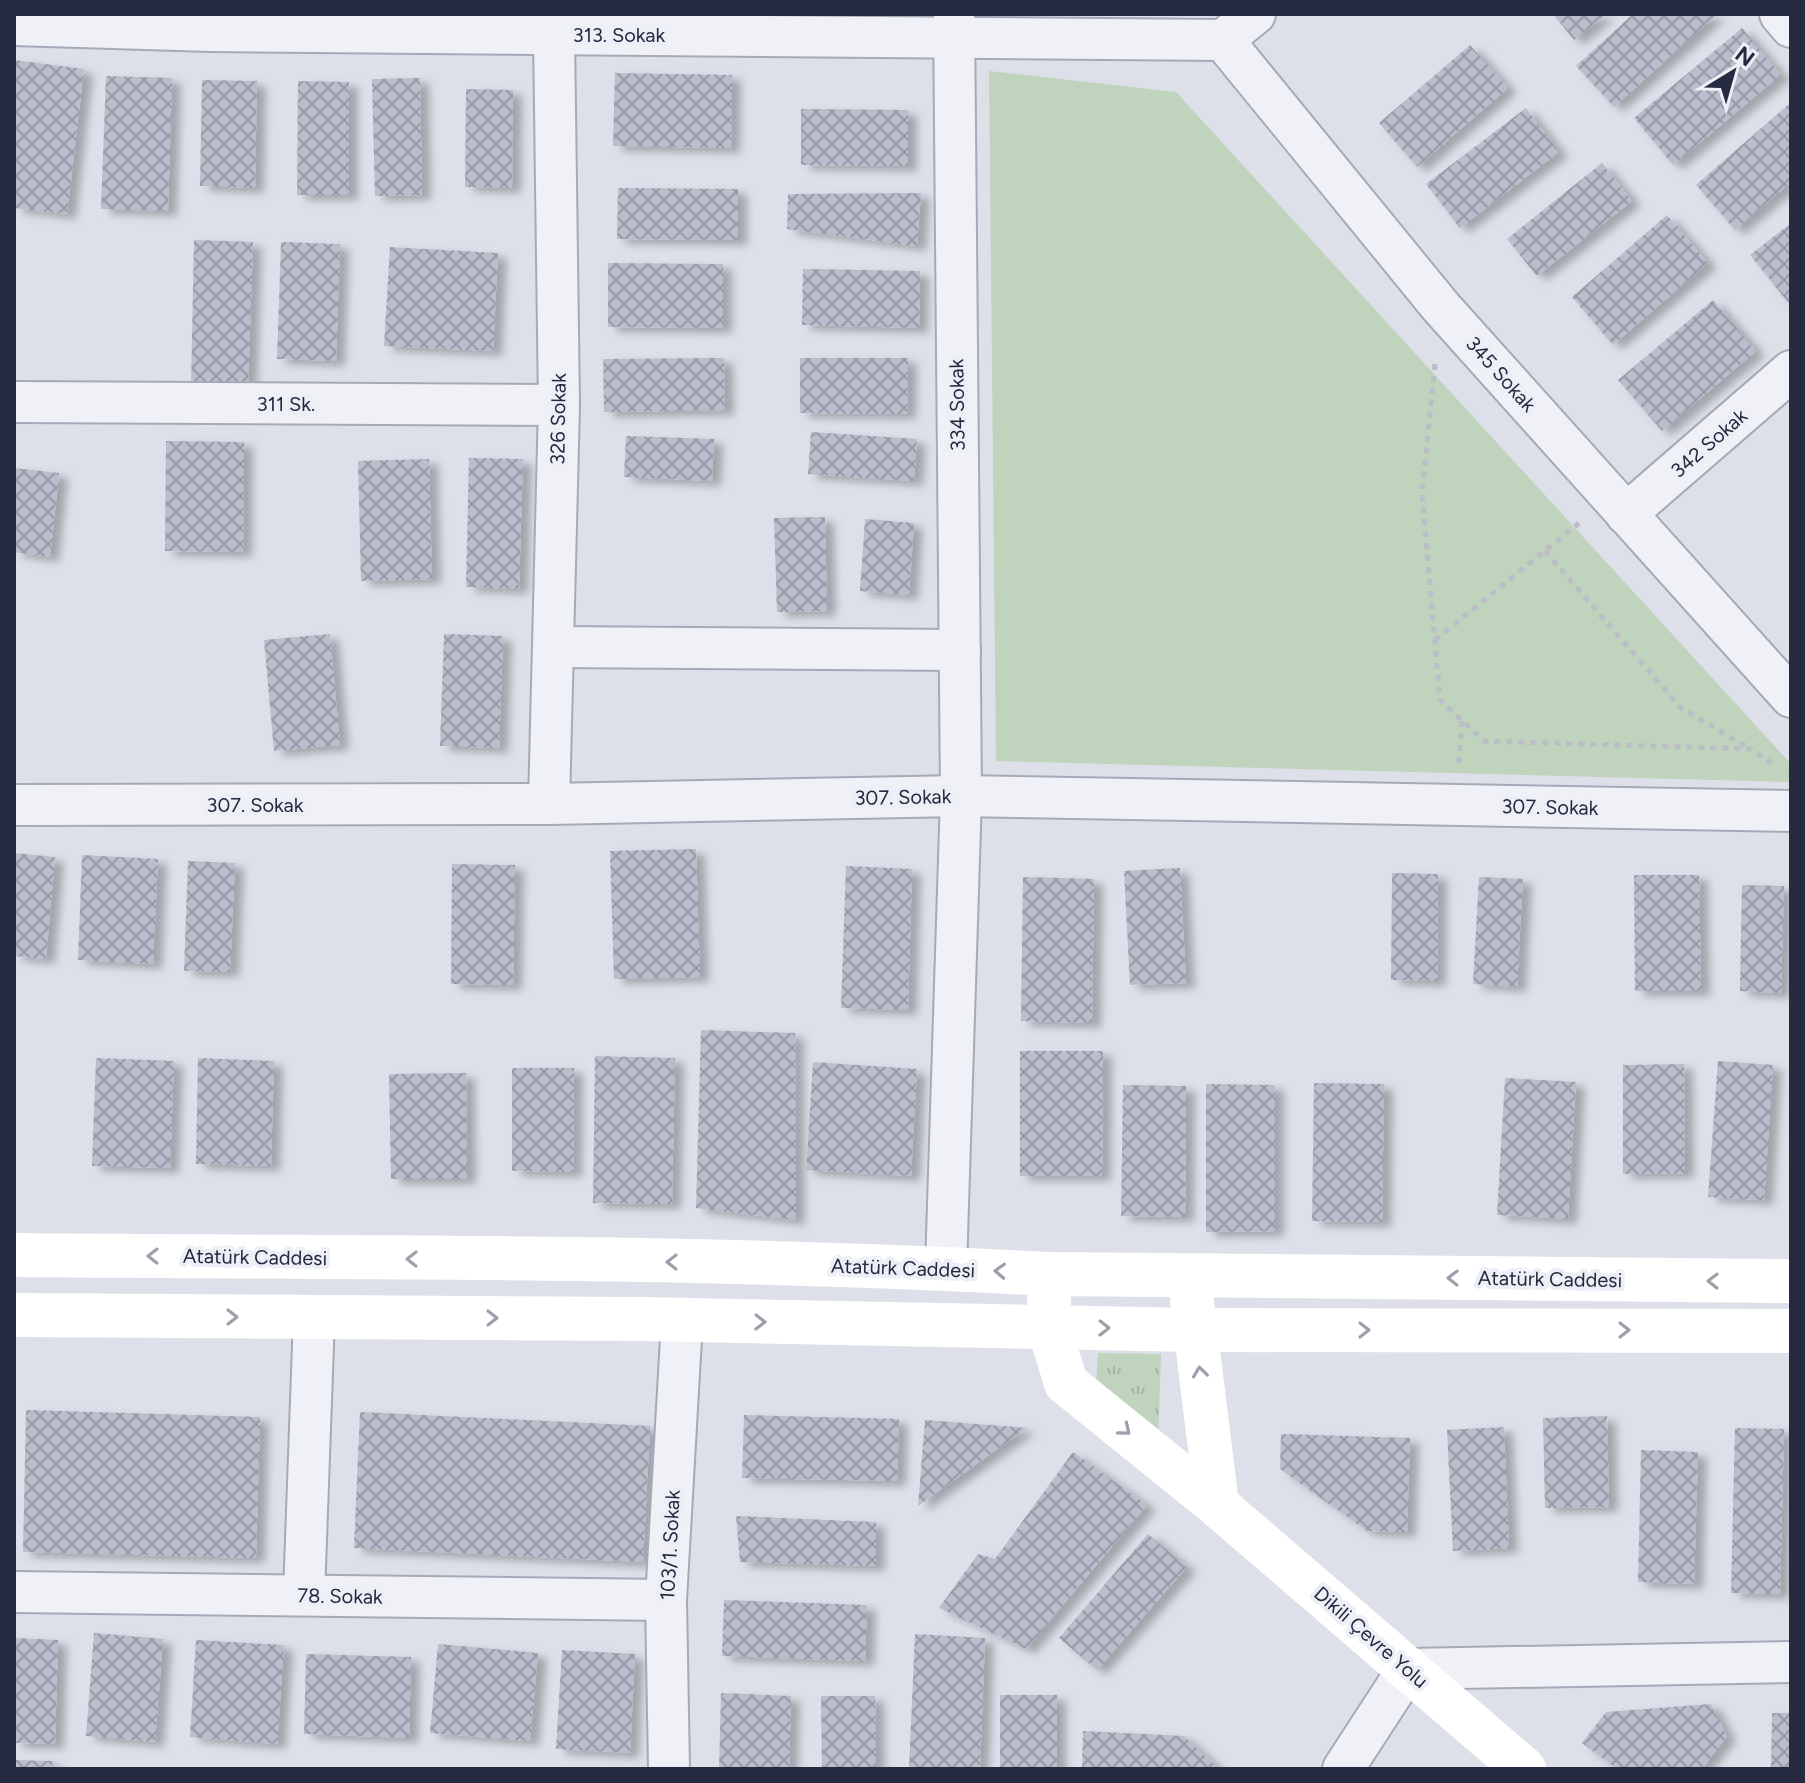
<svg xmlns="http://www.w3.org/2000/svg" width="1805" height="1783" font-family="Figtree,sans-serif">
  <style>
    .grass { fill: url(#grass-tufts) }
    .green { fill: #bfd3bd }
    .building { fill: url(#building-cross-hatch); filter: url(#shadow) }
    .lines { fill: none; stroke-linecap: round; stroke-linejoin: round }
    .street-casing { stroke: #a6a9b7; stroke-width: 44 }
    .path { stroke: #bbbdc7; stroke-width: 5; stroke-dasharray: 6 6; stroke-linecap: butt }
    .street { stroke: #f0f1f6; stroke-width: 40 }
    .secondary { stroke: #fff; stroke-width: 44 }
    .oneway { stroke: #9d9faa }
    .labels { text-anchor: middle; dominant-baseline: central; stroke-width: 8; stroke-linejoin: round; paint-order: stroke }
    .street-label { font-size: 20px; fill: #252a41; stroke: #edeff6 }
  </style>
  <defs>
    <pattern id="grass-tufts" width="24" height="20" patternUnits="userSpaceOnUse" patternTransform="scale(2)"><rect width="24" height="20" fill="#bfd3bd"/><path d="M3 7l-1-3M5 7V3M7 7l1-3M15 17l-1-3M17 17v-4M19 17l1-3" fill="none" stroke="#a4b5a4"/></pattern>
    <pattern id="building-cross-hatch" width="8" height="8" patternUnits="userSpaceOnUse" patternTransform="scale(2)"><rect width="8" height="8" fill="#babdcc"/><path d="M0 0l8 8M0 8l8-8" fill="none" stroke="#979aa7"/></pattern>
    <filter id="shadow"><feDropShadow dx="9" dy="5" stdDeviation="4" flood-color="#0004"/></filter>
  </defs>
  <rect width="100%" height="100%" fill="#dde0e9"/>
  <path class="grass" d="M1098,1353L1161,1354L1158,1444L1096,1383Z"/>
  <path class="green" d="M989,71L1176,92L1791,764V782L996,761Z"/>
  <g class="building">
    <path d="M1553,14H1606L1574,40Z"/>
    <path d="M1633,14H1717L1614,107L1576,66Z"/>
    <path d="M1742,28L1781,75L1673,165L1634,118Z"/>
    <path d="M1470,45L1508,88L1417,167L1379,123Z"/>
    <path d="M14,60L84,69L67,214L14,208Z"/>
    <path d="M615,73L732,75L731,148L613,146Z"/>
    <path d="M106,76L172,78L168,211L101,209Z"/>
    <path d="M420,78L422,195L375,196L372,79Z"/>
    <path d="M202,80L257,81L255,188L200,186Z"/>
    <path d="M298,81L349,82V195H297Z"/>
    <path d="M466,89L513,90L512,188L465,187Z"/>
    <path d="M1789,104L1791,107V182L1735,230L1696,185Z"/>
    <path d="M1526,108L1559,152L1460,228L1426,184Z"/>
    <path d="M801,109L908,110V166L801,165Z"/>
    <path d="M1602,163L1632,201L1537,276L1507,239Z"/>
    <path d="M618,188L738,189V240L617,239Z"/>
    <path d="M921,193L917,246L787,229L788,194Z"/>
    <path d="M1667,215L1708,263L1613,345L1572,297Z"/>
    <path d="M1791,223V306L1750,255Z"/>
    <path d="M194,240L253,242L248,388L191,386Z"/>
    <path d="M281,242L340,244L336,361L277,359Z"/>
    <path d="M390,247L498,253L493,351L384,346Z"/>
    <path d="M608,263L723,264V328L608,327Z"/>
    <path d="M803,269L920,271L919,328L802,325Z"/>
    <path d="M1713,300L1756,351L1662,431L1618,380Z"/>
    <path d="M724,358L725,410L604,412L603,359Z"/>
    <path d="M800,358H908L907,414L800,413Z"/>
    <path d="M811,432L917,439L914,481L808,474Z"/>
    <path d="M626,436L714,439L712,481L624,477Z"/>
    <path d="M166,441L244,442L243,552L165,551Z"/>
    <path d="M469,458L523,459L519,589L466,587Z"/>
    <path d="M429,459L432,579L361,581L358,461Z"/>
    <path d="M14,468L59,473L50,557L14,552Z"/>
    <path d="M825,517L827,611L777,612L774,518Z"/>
    <path d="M865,519L914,523L909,595L860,591Z"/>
    <path d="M330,634L340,745L274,751L264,640Z"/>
    <path d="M444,634L503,636L499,748L440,746Z"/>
    <path d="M696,849L700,977L614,979L610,851Z"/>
    <path d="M14,853L55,857L46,959L14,956Z"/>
    <path d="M82,855L158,859L153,964L78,960Z"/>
    <path d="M188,861L235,863L230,972L184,971Z"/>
    <path d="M452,864L515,865L513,985L451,984Z"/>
    <path d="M846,866L912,869L908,1010L841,1008Z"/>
    <path d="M1180,868L1186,983L1130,985L1124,871Z"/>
    <path d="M1392,873L1438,874L1437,981L1391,980Z"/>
    <path d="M1634,875H1699L1701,991H1635Z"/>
    <path d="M1023,877L1094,879L1092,1023L1021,1021Z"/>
    <path d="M1479,877L1523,879L1517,987L1473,984Z"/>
    <path d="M1742,885L1784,886L1781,993L1740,991Z"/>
    <path d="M701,1030L795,1033L796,1220L696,1208Z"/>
    <path d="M1020,1051H1103L1102,1176H1020Z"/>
    <path d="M595,1056L675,1058L672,1204L593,1203Z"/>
    <path d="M96,1058L174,1061L170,1168L92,1166Z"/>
    <path d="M198,1058L274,1061L271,1166L196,1164Z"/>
    <path d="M1718,1061L1773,1065L1764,1200L1708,1197Z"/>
    <path d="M813,1062L917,1069L911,1176L806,1170Z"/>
    <path d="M1684,1064L1685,1173L1623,1174V1065Z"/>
    <path d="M512,1068H574L573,1172L512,1171Z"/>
    <path d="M466,1073L467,1179H391L389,1074Z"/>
    <path d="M1505,1078L1576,1082L1568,1219L1497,1215Z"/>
    <path d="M1314,1083L1384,1084L1382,1222L1312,1221Z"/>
    <path d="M1206,1084L1275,1085V1231L1206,1232Z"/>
    <path d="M1123,1085L1186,1086L1185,1217L1121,1216Z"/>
    <path d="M26,1410L260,1417L256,1558L23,1552Z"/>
    <path d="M360,1412L650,1426L643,1562L354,1548Z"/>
    <path d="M744,1415L899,1419L897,1481L742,1478Z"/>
    <path d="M1607,1416L1609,1507L1545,1508L1543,1418Z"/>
    <path d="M925,1420L1027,1428L918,1506Z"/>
    <path d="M1504,1427L1509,1548L1453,1551L1447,1430Z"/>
    <path d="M1735,1428L1784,1429L1780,1594L1731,1593Z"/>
    <path d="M1281,1434L1410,1438L1407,1532L1367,1531L1280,1469Z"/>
    <path d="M1641,1450L1698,1452L1694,1584L1638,1582Z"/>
    <path d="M1073,1452L1147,1505L1026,1649L939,1608L978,1554L995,1559Z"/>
    <path d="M736,1516L876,1522V1566L740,1562Z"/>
    <path d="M1148,1534L1187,1567L1097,1670L1059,1638Z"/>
    <path d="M724,1600L867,1605L865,1661L722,1656Z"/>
    <path d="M94,1633L163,1639L155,1742L86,1736Z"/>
    <path d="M915,1634L985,1638L980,1769H909Z"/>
    <path d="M14,1638L58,1640L55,1744L14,1743Z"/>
    <path d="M196,1640L284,1645L277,1744L190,1737Z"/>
    <path d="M438,1644L538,1653L530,1741L430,1733Z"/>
    <path d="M562,1650L635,1654L630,1753L556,1749Z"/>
    <path d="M306,1654L411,1657L409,1738L304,1734Z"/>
    <path d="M721,1693L791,1696L789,1769H719Z"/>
    <rect x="1000" y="1695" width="57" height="74"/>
    <path d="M821,1696H875L876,1769H822Z"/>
    <path d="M1711,1704L1727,1736L1702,1769H1617L1582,1743L1606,1712Z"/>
    <path d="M1772,1713H1791V1769H1771Z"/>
    <path d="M1083,1731L1184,1736L1219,1769H1082Z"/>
    <path d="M14,1760L53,1761L52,1769H14Z"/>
  </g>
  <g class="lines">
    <g class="street-casing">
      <g id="street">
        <path d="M1780,14L1791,27"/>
        <path d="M14,25L211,31L1223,40"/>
        <path d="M1223,40L1441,307L1791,697"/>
        <path d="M1223,40L1255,14"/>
        <path d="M14,402L559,405"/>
        <path d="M1626,514L1791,371"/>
        <path d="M553,647L960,650"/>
        <path d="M549,804L559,405L554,35"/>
        <path d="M14,805L549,804L961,796L1791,811"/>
        <path d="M946,1268L961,796L954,14"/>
        <path d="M14,1592L666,1600"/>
        <path d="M304,1595L314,1317"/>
        <path d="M669,1769L666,1600L682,1321"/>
        <path d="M1343,1769L1408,1669L1791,1662"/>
      </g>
    </g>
    <g class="path">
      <path d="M1435,364L1422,493L1440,700L1484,741L1751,749L1775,766"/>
      <path d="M1545,551L1681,708L1749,748"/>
      <path d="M1435,640L1579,523"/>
      <path d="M1459,763L1462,721"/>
    </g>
    <use href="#street" class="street"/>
    <g class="secondary">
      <path d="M14,1255C359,1258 705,1255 1049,1274L1791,1281"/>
      <path d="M1049,1300V1327L1066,1383L1217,1505L1524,1769"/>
      <path d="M1192,1302L1217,1505"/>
      <path d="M14,1315L642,1319L1194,1330L1791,1331"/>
    </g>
  </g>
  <defs><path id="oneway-chevron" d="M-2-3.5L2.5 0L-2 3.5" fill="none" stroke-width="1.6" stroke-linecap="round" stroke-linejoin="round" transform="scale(2)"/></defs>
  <g class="oneway">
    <use href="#oneway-chevron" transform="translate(153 1256) rotate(-179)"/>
    <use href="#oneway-chevron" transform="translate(412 1259) rotate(-179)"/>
    <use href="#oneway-chevron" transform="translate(672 1262) rotate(-179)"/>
    <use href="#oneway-chevron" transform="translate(1000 1271) rotate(-177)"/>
    <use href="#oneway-chevron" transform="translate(1453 1278) rotate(-179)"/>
    <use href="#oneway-chevron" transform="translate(1713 1281) rotate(-179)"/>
    <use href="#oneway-chevron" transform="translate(232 1317)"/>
    <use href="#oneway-chevron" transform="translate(492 1318)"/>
    <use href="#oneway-chevron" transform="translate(760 1322) rotate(1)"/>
    <use href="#oneway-chevron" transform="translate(1104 1328) rotate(1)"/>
    <use href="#oneway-chevron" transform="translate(1364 1330)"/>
    <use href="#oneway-chevron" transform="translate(1624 1330)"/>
    <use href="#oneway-chevron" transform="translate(1200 1372) rotate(-97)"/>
    <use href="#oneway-chevron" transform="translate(1125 1430) rotate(39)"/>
  </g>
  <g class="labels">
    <g class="street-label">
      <text x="619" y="35">313. Sokak</text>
      <text transform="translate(1501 374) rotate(48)">345 Sokak</text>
      <text x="286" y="404">311 Sk.</text>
      <text transform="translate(957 405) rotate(-91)">334 Sokak</text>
      <text transform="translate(558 419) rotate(-89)">326 Sokak</text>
      <text transform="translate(1709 443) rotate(-41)">342 Sokak</text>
      <text transform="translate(903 797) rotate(-1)">307. Sokak</text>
      <text x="255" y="805">307. Sokak</text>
      <text transform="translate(1550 807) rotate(1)">307. Sokak</text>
      <text transform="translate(255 1257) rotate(1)">Atatürk Caddesi</text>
      <text transform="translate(903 1268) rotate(2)">Atatürk Caddesi</text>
      <text transform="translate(1550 1279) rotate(1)">Atatürk Caddesi</text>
      <text transform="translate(670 1545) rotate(-87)">103/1. Sokak</text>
      <text transform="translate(340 1596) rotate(1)">78. Sokak</text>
      <text transform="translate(1371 1637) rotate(41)">Dikili Çevre Yolu</text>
    </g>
  </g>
  <rect width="1805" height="1783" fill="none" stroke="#252a41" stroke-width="32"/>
  <g transform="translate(1733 72) rotate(37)" stroke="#edeff6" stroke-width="6" paint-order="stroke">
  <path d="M0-6L14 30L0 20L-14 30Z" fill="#252a41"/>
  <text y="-12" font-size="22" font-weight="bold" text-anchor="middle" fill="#252a41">N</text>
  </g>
</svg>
